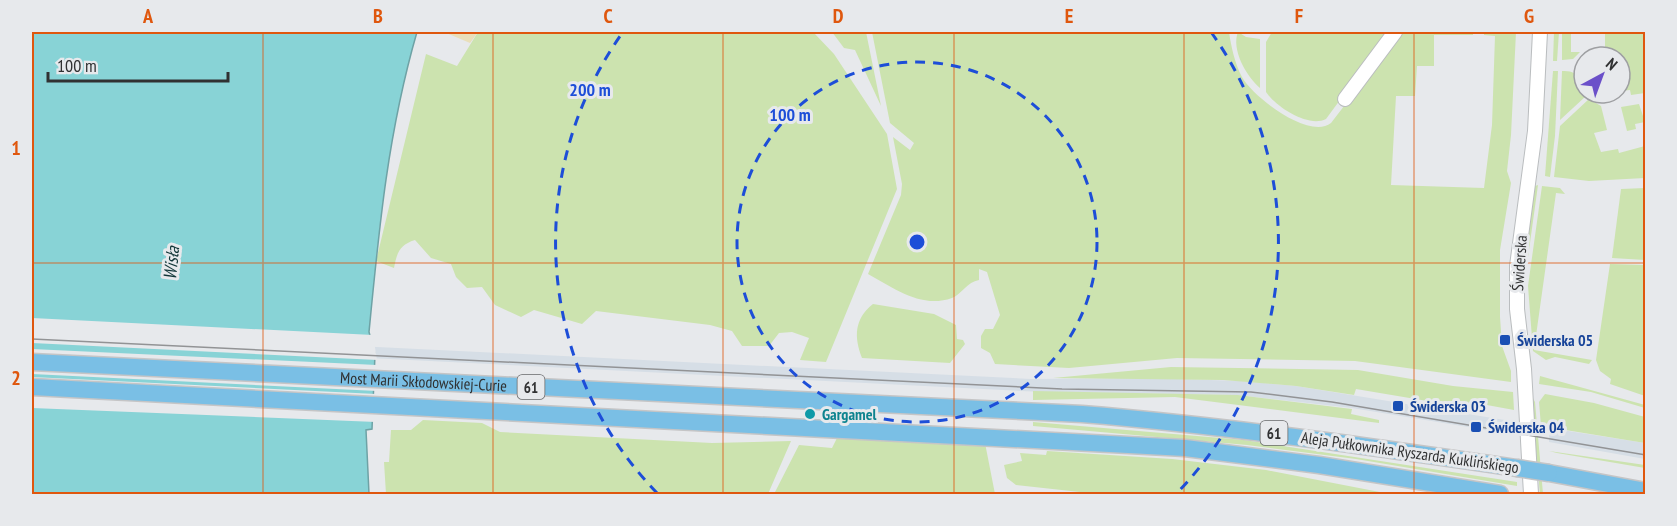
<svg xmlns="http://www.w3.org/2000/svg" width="1677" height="526" font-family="'PT Sans Narrow',sans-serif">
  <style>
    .built { fill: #d6dee6 }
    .green { fill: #cce3af }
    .sand { fill: #e9dfba }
    .water { fill: #88d3d6; stroke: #6ea2a5; stroke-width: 1.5 }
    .pier { fill: #e7e9ec }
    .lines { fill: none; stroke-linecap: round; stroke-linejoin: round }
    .minor-casing { stroke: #babdbf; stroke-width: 16 }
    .major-casing { stroke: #c5c5c6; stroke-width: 19 }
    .minor { stroke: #fff; stroke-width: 14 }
    .major { stroke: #7abfe5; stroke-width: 16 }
    .tram { stroke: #929395; stroke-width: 1.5 }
    .major-bridge-casing { stroke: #c5c5c6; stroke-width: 19; stroke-linecap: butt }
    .major-bridge { stroke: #7abfe5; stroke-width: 16 }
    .grid { fill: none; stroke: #df570e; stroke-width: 1.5; stroke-opacity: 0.55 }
    .ring { fill: none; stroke: #1d4ed8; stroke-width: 3; stroke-dasharray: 10 8 }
    .transit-dot { fill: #1a4fb4; stroke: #e7e9ec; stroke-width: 2 }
    .culture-dot { fill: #0f9aa8; stroke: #e7e9ec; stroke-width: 2 }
    .labels { text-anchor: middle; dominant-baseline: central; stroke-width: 6; stroke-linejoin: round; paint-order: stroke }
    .shield { fill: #e7e9ec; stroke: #67686a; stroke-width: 1.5 }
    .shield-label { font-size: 15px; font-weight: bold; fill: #303132 }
    .street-label { font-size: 16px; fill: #303132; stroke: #e7e9ec }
    .transit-label { font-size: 16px; font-weight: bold; fill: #164399; stroke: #e7e9ec; text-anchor: start }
    .culture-label { font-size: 16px; font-weight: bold; fill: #0d838f; stroke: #e7e9ec; text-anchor: start }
    .water-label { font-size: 18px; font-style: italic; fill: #113638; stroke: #e7e9ec }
    .centre { fill: #1d4ed8; stroke: #e7e9ec; stroke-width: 3 }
    .ring-label { font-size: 18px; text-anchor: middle; font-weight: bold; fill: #1d4ed8; stroke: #e7e9ec; stroke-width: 6; stroke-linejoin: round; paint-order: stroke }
    .neatline { fill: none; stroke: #df570e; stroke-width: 2 }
    .grid-label { font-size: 20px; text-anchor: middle; font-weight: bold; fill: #df570e }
  </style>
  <rect width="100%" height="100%" fill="#e7e9ec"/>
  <g class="built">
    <path d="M32,330L1031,379L1147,378L1241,381L1296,386L1517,422V435L1352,408L1238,395L1043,392L32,341Z"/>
    <path d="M1549,428L1645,443V459L1549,442Z"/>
  </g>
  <g class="green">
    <path d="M478,32H817L815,34L834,54L887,134L897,189L826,362L800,360L809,338L792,332L779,333L769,346H742L732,331L710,325L596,311L582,324L534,310L521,317L495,305L482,287L467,288L456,277L451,264L431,258L415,240C399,245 397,253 394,268L376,261L426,54L457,66Z"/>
    <path d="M832,32H866L881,106L855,50L844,48Z"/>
    <path d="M872,32H1229C1231,46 1235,64 1242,77C1253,97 1309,140 1331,123L1401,32H1473V35H1434V66H1417L1415,96H1396L1391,185L1484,188L1492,125L1495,36L1484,35V32H1516L1511,135L1507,171L1511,183L1500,250V317L1502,346L1511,371V382L1355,361L1177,358L1069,368L995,364L990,353L981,348V336L985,329H993L1000,315L987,272L979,269V280C967,282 962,294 952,298C921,309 894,288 868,274L901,195L902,184L893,137L910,150L914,143L890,123Z"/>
    <path d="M1238,32L1246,37L1260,39V88C1246,76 1231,49 1238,32Z"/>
    <path d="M1272,32H1390L1326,119C1308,128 1276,107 1266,92V42Z"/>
    <path d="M1554,32H1559L1557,61H1553Z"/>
    <path d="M1562,32H1571V52H1580L1573,59L1562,60Z"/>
    <path d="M1605,32H1645V93L1631,95L1630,90L1620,91V57H1605Z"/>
    <path d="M1553,71H1558L1555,136L1550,177L1545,176Z"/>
    <path d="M1562,71C1582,70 1578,82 1586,96L1560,120Z"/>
    <path d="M1589,99L1601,106L1607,130L1594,133L1601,152L1618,149L1619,153L1645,146V178L1589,181L1554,177L1560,126Z"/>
    <path d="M1639,104L1645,122L1635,124L1636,129L1627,131L1621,107Z"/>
    <path d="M1538,185L1524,286V264L1534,192L1535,186Z"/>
    <path d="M1542,186L1560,188L1565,194L1556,193L1534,350L1592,360L1589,364L1555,357L1546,360L1533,351L1528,286Z"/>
    <path d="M1645,188V260L1612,258L1621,189Z"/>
    <path d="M1610,264L1645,265V396L1610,384L1611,379L1600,371L1596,360Z"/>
    <path d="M873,304L934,314L956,325L957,339L963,340L965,344L950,363L862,358C854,337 854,319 873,304Z"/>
    <path d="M1171,367L1358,370L1453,386L1513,392L1514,410L1476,403L1475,409L1356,389L1354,395L1296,386L1223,380L1053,378Z"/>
    <path d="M1540,376L1645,405V408L1591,392L1539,384Z"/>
    <path d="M1033,391L1238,395L1352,409L1351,414L1379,420V423L1175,397L1033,400Z"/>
    <path d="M1545,394L1594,403L1645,417V443L1541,426L1539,402Z"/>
    <path d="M1531,395L1535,402L1543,494H1540Z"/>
    <path d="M423,420L482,423L500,432L712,443L791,441L768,494H386L384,462H389L391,430H411Z"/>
    <path d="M1033,422L1244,440L1517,482V486L1356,459L1247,445L1033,426Z"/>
    <path d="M837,438L985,443L995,494H774L799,445L832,448Z"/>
    <path d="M1047,451L1172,459L1266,470L1390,494H1098L1016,485L1007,478L1004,465L1022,461L1020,453L1046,455Z"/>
    <path d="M1549,451L1645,465V468L1557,453Z"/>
  </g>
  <path class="sand" d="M444,32H478L470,43Z"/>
  <path class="water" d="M32,32H417C388,132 379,228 369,332L375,354L372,429L366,430L369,494H32Z"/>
  <g class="pier">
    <path d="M32,318L373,335L377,360L32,343Z"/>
    <path d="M32,349L377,365V391L32,374Z"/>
    <path d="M32,377L376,394V422L32,408Z"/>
  </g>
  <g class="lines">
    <g class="minor-casing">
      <g id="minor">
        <path d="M1345,99L1395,32"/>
        <path d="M1531,494L1524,369L1517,309V266L1535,131L1540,32"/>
      </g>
    </g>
    <g class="major-casing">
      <g id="major">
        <path id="s1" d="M32,362L1082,414C1228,426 1372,447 1517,468"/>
        <path d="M32,387L1185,448L1319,465L1500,494"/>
        <path d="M1549,473L1646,491"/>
      </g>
    </g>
    <use href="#minor" class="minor"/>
    <use href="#major" class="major"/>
    <path class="tram" d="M32,339L1062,389L1251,392L1332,402L1646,455"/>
    <g class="major-bridge-casing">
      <path id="major-bridge" d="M1517,468L1549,473"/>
    </g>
    <use href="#major-bridge" class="major-bridge"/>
  </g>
  <path class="grid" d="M263,32V494M493,32V494M723,32V494M954,32V494M1184,32V494M1414,32V494M32,263H1646"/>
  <g class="ring">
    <circle cx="917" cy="242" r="180"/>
    <path d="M657 493A361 361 0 0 1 623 32M1211 32A361 361 0 0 1 1177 493"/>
  </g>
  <g class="transit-dot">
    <rect x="1499" y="334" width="12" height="12" rx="3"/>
    <rect x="1392" y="400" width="12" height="12" rx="3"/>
    <rect x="1470" y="421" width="12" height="12" rx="3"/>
  </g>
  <circle class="culture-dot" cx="810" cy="414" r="6"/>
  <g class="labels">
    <g class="shield">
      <rect x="517.5" y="375" width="27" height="24" rx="4.5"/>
      <rect x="1260.5" y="421" width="27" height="24" rx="4.5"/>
    </g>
    <g class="shield-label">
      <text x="531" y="387">61</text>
      <text x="1274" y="433">61</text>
    </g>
    <g class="street-label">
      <text transform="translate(1519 263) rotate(-86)">Świderska</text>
      <text stroke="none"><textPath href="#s1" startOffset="392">Most Marii Skłodowskiej-Curie</textPath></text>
      <text transform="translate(1410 452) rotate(8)">Aleja Pułkownika Ryszarda Kuklińskiego</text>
    </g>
    <g class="transit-label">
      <text x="1517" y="340">Świderska 05</text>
      <text x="1410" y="406">Świderska 03</text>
      <text x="1488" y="427">Świderska 04</text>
    </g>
    <g class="culture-label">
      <text x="822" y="414">Gargamel</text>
    </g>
    <g class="water-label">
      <text transform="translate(171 263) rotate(-84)">Wisła</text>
    </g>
  </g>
  <circle cx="917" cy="242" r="9" class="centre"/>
  <g class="ring-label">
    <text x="590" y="96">200 m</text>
    <text x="790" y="121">100 m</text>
  </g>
  <rect width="1677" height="526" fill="none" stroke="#e7e9ec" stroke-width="66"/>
  <g transform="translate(1602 75) rotate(41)"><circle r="28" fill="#e7e9ec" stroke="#9e9fa2" stroke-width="1.5"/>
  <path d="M0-4.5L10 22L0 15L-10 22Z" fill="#6b50c9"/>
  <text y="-9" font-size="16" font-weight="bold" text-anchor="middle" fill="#303132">N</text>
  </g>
  <path d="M48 72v9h180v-9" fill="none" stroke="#303132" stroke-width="3"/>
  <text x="57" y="72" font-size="18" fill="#303132" stroke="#e7e9ec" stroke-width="4.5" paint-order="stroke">100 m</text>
  <rect x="33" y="33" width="1611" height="460" class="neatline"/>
  <g class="grid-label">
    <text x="148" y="23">A</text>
    <text x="378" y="23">B</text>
    <text x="608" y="23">C</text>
    <text x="838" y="23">D</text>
    <text x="1069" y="23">E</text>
    <text x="1299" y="23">F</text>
    <text x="1529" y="23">G</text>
    <text x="16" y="155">1</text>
    <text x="16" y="385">2</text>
  </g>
</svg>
